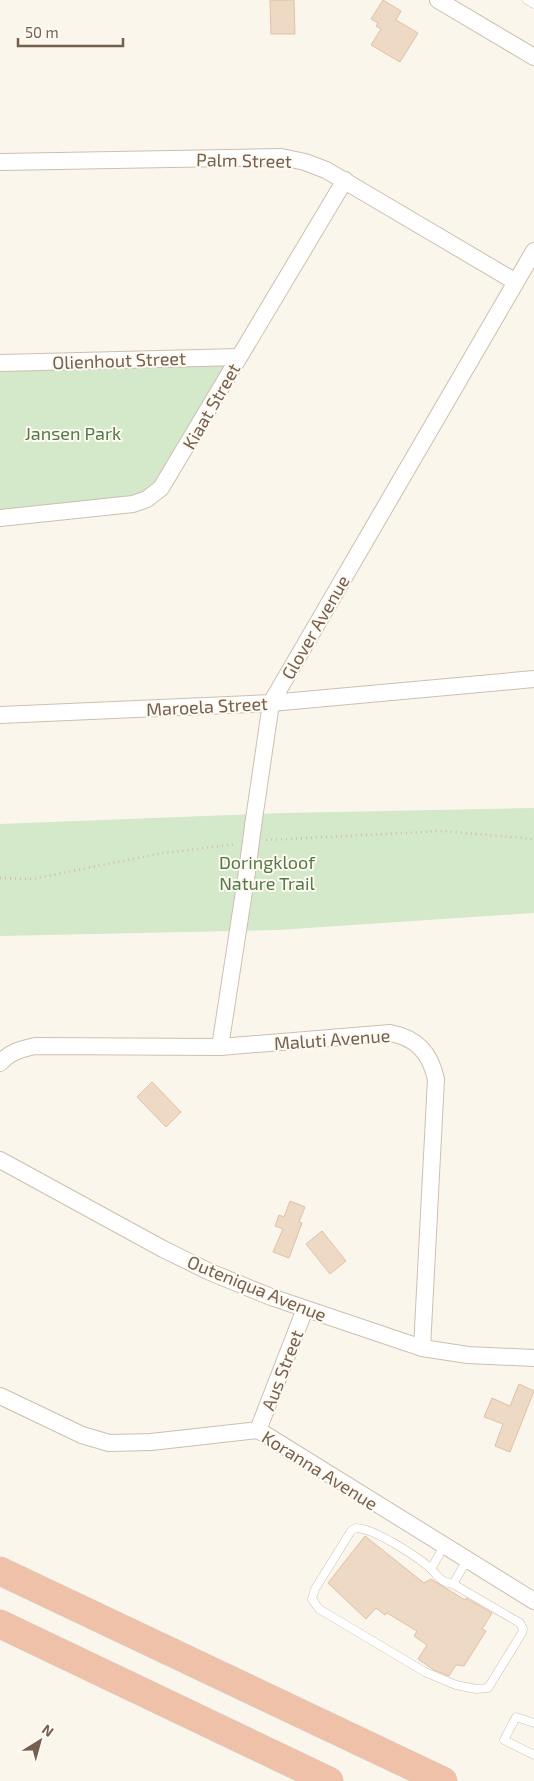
<svg xmlns="http://www.w3.org/2000/svg" width="534" height="1781" font-family="'Exo 2',sans-serif">
  <style>
    .green { fill: #d4e8ca }
    .building { fill: #eed9c5; stroke: #dfc1a7 }
    .lines { fill: none; stroke-linecap: round; stroke-linejoin: round }
    .lane-casing { stroke: #cdbfb2; stroke-width: 9 }
    .street-casing { stroke: #cdbfb2; stroke-width: 18 }
    .highway-casing { stroke: #d8d2ce; stroke-width: 29 }
    .path { stroke: #d4bda8; stroke-width: 2.5; stroke-dasharray: 1 4; stroke-linecap: butt }
    .lane { stroke: #fff; stroke-width: 8 }
    .street { stroke: #fff; stroke-width: 16 }
    .highway { stroke: #efc1a8; stroke-width: 28 }
    .street-bridge-casing { stroke: #cdbfb2; stroke-width: 18; stroke-linecap: butt }
    .street-bridge { stroke: #fff; stroke-width: 16 }
    .labels { text-anchor: middle; dominant-baseline: central; stroke-width: 4; stroke-linejoin: round; paint-order: stroke }
    .street-label { font-size: 18px; fill: #756050; stroke: #fefaf2 }
    .park-label { font-size: 18px; fill: #537949; stroke: #fefaf2 }
  </style>
  <rect width="100%" height="100%" fill="#fbf6eb"/>
  <g class="green">
    <path d="M0,359L230,361L157,488L130,502L0,513Z"/>
    <path d="M534,808V913L278,930L0,936V824L283,813Z"/>
  </g>
  <g class="building">
    <path d="M270,0H294L295,34H271Z"/>
    <path d="M383,0L401,11L396,20L418,33L400,62L371,45L381,29L376,26L378,23L371,19Z"/>
    <path d="M152,1082L181,1112L166,1127L137,1097Z"/>
    <path d="M290,1201L305,1207L299,1222L302,1223L289,1258L273,1252L283,1229L275,1226L279,1215L284,1217Z"/>
    <path d="M322,1231L346,1261L330,1274L306,1244Z"/>
    <path d="M519,1384L534,1391L510,1452L495,1446L503,1424L484,1417L492,1398L510,1406Z"/>
    <path d="M365,1536L424,1583L431,1579L465,1600L466,1598L492,1613L482,1629L486,1631L464,1666L456,1665L449,1676L434,1670L418,1659L427,1645L414,1636L417,1631L387,1613L385,1615L376,1608L366,1619L328,1583Z"/>
  </g>
  <g class="lines">
    <g class="lane-casing">
      <g id="lane">
        <path d="M527,0L534,4"/>
        <path d="M356,1528C373,1528 415,1555 429,1567C438,1575 439,1582 453,1584L520,1623L523,1629L522,1633L488,1688L476,1689L456,1685L425,1672L319,1609L312,1599L315,1589L351,1531Z"/>
        <path d="M431,1569L444,1546"/>
        <path d="M453,1584L467,1560"/>
        <path d="M534,1723L516,1717L504,1740L534,1755"/>
      </g>
    </g>
    <g class="street-casing">
      <g id="street">
        <path d="M438,0L534,57"/>
        <path d="M0,162L281,157L305,162L326,170L516,282"/>
        <path d="M0,363L239,357"/>
        <path d="M0,518L133,504L147,499L161,488L345,180"/>
        <path d="M0,715L271,703L534,679"/>
        <path d="M253,826L271,703L534,251"/>
        <path d="M220,1047L247,872"/>
        <path d="M0,1063C10,1052 21,1049 35,1046L220,1047L390,1033C417,1038 430,1053 436,1079L422,1348"/>
        <path d="M0,1160L163,1249L210,1272L271,1297L422,1348L468,1355L534,1358"/>
        <path d="M0,1396L82,1435L109,1443L151,1442L258,1430L534,1601"/>
        <path d="M258,1430L305,1309"/>
      </g>
    </g>
    <g class="highway-casing">
      <g id="highway">
        <path d="M0,1571L443,1781"/>
        <path d="M0,1624L329,1781"/>
      </g>
    </g>
    <g class="path">
      <path d="M266,840L443,831L534,839"/>
      <path d="M0,878L33,879L157,854L236,844"/>
    </g>
    <use href="#lane" class="lane"/>
    <use href="#street" class="street"/>
    <use href="#highway" class="highway"/>
    <g class="street-bridge-casing">
      <path id="street-bridge" d="M247,872L253,826"/>
    </g>
    <use href="#street-bridge" class="street-bridge"/>
  </g>
  <g class="labels">
    <g class="street-label">
      <text transform="translate(244 160) rotate(1)">Palm Street</text>
      <text transform="translate(119 360) rotate(-2)">Olienhout Street</text>
      <text transform="translate(211 406) rotate(-60)">Kiaat Street</text>
      <text transform="translate(315 627) rotate(-60)">Glover Avenue</text>
      <text transform="translate(207 706) rotate(-3)">Maroela Street</text>
      <text transform="translate(332 1039) rotate(-4)">Maluti Avenue</text>
      <text transform="translate(257 1288) rotate(22)">Outeniqua Avenue</text>
      <text transform="translate(282 1370) rotate(-69)">Aus Street</text>
      <text transform="translate(320 1470) rotate(32)">Koranna Avenue</text>
    </g>
    <g class="park-label">
      <text x="73" y="433">Jansen Park</text>
      <text x="267" y="862">Doringkloof<tspan x="267" dy="21">Nature Trail</tspan></text>
    </g>
  </g>
  <g transform="translate(40 1741) rotate(37)" stroke="#fefaf2" stroke-width="4" paint-order="stroke">
  <path d="M0-4L9 19L0 12L-9 19Z" fill="#756050"/>
  <text y="-8" font-size="14" font-weight="bold" text-anchor="middle" fill="#756050">N</text>
  </g>
  <path d="M18 38v8h105v-8" fill="none" stroke="#756050" stroke-width="2.5"/>
  <text x="25" y="38" font-size="15" fill="#756050" stroke="#fefaf2" stroke-width="4" paint-order="stroke">50 m</text>
</svg>
